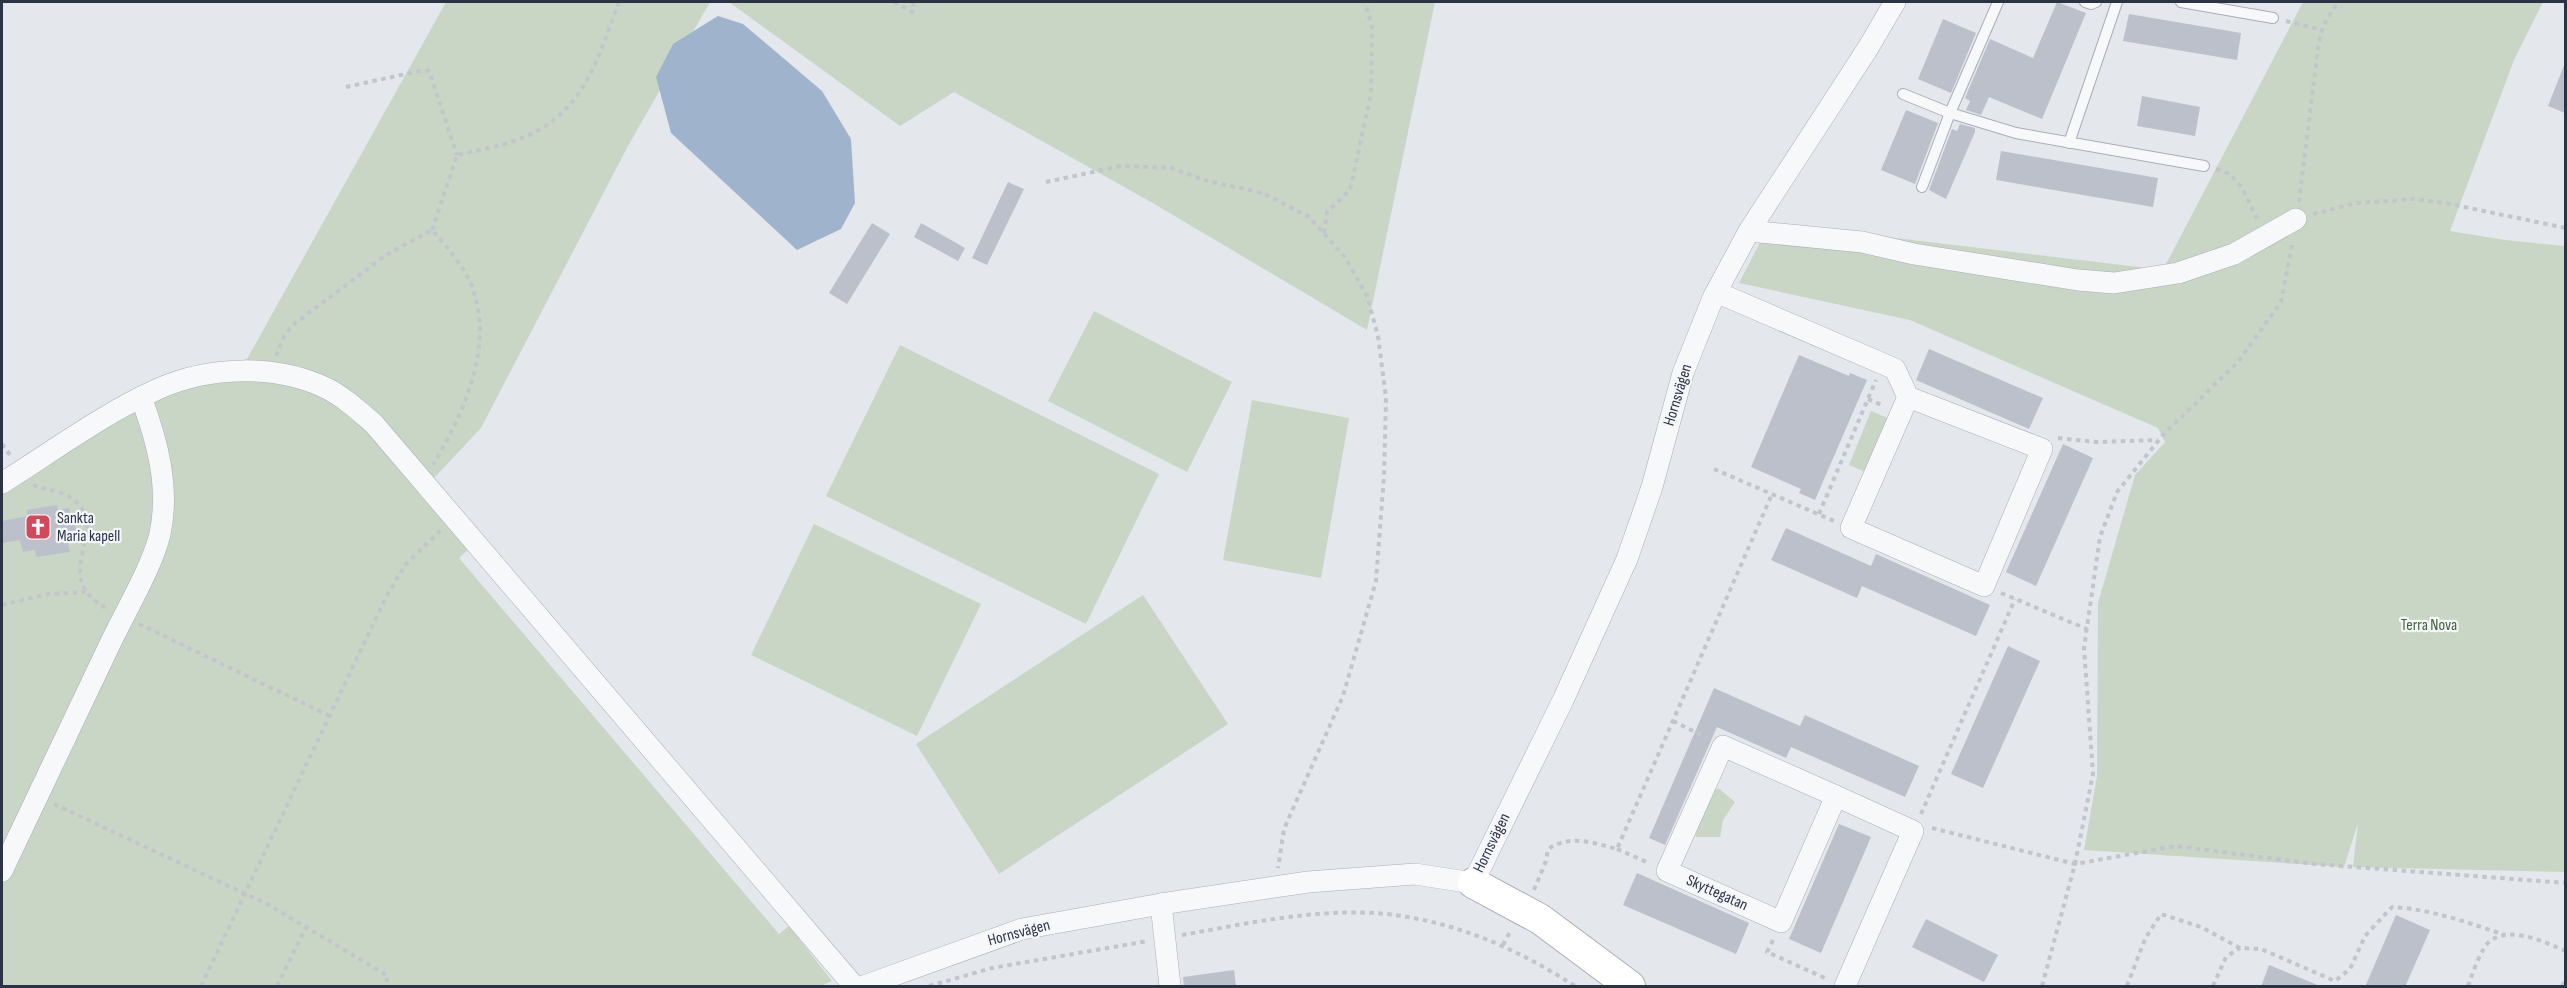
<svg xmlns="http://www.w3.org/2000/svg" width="2567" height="988" font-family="'Sofia Sans Condensed',sans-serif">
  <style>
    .green { fill: #c9d6c5 }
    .water { fill: #9fb4cc }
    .building { fill: #bbc0ca }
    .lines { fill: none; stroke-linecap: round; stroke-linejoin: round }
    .lane-casing { stroke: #a9aeb7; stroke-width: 12 }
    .street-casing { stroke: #a9aeb7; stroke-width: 22 }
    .secondary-casing { stroke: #a9aeb7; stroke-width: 32 }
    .path { stroke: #c2c5cb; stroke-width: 4; stroke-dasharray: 4.5 4.5; stroke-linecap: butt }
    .lane { stroke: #f7f8fa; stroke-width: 10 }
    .street { stroke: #f7f8fa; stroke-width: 21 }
    .secondary { stroke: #fff; stroke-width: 30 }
    .labels { text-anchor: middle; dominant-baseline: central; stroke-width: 4.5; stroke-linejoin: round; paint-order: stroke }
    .street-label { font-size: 16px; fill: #2b3445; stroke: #f4f6f9 }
    .poi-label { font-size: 16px; fill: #2b3445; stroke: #f4f6f9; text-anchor: start }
    .park-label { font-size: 16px; fill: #3f6138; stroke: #f4f6f9 }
  </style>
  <rect width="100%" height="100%" fill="#e4e7ec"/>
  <g class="green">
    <path d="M446,2H710L628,146L481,428L419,494L469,549L459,558L779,934L789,926L832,981L821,986H2V491L164,394L247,359Z"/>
    <path d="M729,2H1435L1367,330L1151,202L954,92L900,126Z"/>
    <path d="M2303,2H2543L2514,60L2450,231L2505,240L2565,246V872L2353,867L2358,823L2344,867L2084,850L2097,776L2098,603L2135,475L2165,442L2158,428L1910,320L1739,283L1770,223L2163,270Z"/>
    <path d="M1094,311L1232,382L1187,472L1048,401Z"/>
    <path d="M900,345L1159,474L1086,624L826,496Z"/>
    <path d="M1252,400L1349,418L1321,578L1223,560Z"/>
    <path d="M1871,411L1890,419L1868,473L1849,465Z"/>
    <path d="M814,524L981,604L917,736L751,655Z"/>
    <path d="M1143,595L1228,724L999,874L916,744Z"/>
    <path d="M1718,788L1735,802L1723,820L1720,837H1696C1694,821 1705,798 1718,788Z"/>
  </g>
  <path class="water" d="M718,16L743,24L822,91L851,139L855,203L841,229L797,250L671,133L656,77L673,44Z"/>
  <g class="building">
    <path d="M2057,2L2086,13L2042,119L1989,97L1981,115L1966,110L1970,101L1965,98L1990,39L2033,58Z"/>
    <path d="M2129,14L2241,33L2237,60L2123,41Z"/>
    <path d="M1943,19L1976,33L1951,93L1918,79Z"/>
    <path d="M2565,63V113L2548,106Z"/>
    <path d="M2142,96L2200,107L2195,136L2137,126Z"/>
    <path d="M1906,110L1938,123L1915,184L1881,170Z"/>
    <path d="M1960,124L1975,128V132L1946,199L1929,190L1952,129L1957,131Z"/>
    <path d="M2001,151L2158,178L2153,207L1996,180Z"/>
    <path d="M1008,182L1024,189L987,265L972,258Z"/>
    <path d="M872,223L890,234L847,304L829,293Z"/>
    <path d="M921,223L965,248L958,261L914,237Z"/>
    <path d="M1929,349L2043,398L2029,429L1916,380Z"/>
    <path d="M1799,355L1849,376L1850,373L1867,380L1815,500L1799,493L1801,489L1751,467Z"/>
    <path d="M2063,444L2093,458L2036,586L2006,572Z"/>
    <path d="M57,505L58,510L69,508L71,518H74L76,534H73L75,542L68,544L70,552L36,557L35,550L23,552L20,540L2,543V521L28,516L27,510Z"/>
    <path d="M1786,528L1871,566L1876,554L1990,605L1976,636L1862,586L1857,598L1771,560Z"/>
    <path d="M2008,646L2040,661L1983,788L1951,774Z"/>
    <path d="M1714,688L1800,726L1805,715L1919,766L1905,797L1791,747L1786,758L1717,727L1665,845L1649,838Z"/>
    <path d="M1839,824L1871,837L1821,953L1789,939Z"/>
    <path d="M1637,873L1749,923L1736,954L1623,905Z"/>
    <path d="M2396,915L2430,930L2405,987H2365Z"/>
    <path d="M1926,919L1998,955L1984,982L1912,947Z"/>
    <path d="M2269,965L2320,986V987H2261Z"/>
    <path d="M1234,970L1236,987H1184L1183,977Z"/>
  </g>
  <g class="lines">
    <g class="lane-casing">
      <g id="lane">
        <path d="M2085,2L2091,4L2096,2"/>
        <path d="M2181,2L2273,18"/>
        <path d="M1903,94L1950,113L2016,133L2204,166"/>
        <path d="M2069,143L2117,2"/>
        <path d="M1922,187L1950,113L1998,2"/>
      </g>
    </g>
    <g class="street-casing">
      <g id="street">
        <path d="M1749,231L1862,242L1914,254L2078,280L2114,283L2178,273L2234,254L2296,219"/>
        <path d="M1716,292L1895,369L1908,397L1851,528L1984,586L2042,449L1908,397"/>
        <path d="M2,483C50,453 106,412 158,389C209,366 276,364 326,388C344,397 359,411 374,424L854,986"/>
        <path d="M1723,746L1836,796L1781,922L1667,871Z"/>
        <path d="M1836,796L1913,831L1845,986"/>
        <path d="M2,871C37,796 73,721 109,646C124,614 152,567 160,534C170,487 157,440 141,397"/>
        <path d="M1161,904L1170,986"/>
        <path d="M864,986L1022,929L1161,904L1308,882L1415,874L1473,883L1564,698L1627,559L1652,487L1683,373L1713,298L1749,231L1868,48L1895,2"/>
      </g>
    </g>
    <g class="secondary-casing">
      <path id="secondary" d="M1473,883L1540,919L1630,986"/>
    </g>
    <g class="path">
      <path d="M894,2L914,13"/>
      <path d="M913,2L914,12"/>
      <path d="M2286,21L2322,30"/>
      <path d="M346,87L424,70L429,71L457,155"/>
      <path d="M2216,169C2240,174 2247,199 2257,219"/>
      <path d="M1046,182L1121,166L1172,168L1207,181L1263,193L1309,217L1345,257L1367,296L1378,336L1386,398L1384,476L1376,581L1343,696L1284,829L1278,868"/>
      <path d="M2299,202L2318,48L2323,26L2338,2"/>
      <path d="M2313,214L2357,203L2414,199L2445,203L2566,228"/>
      <path d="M432,230L457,155C482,149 510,145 533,133C587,106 599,54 619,2"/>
      <path d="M1324,233L1327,212L1350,190L1371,94L1372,27L1365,2"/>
      <path d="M276,356L284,336L294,324L386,255L432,230C445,245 459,260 468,278C498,339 465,411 433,465"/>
      <path d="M1868,399L1884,406"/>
      <path d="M2058,438L2096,442L2158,440"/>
      <path d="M2,444L10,455"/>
      <path d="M1714,469L1834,521"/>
      <path d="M33,485C45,490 63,491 73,499C113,530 46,577 108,609"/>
      <path d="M1819,514L1876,380"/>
      <path d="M2001,593L2087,629"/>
      <path d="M2,605L48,594L85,592"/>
      <path d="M139,624L330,716"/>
      <path d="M1673,721L1707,738"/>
      <path d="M54,804L267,904L388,976L385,986"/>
      <path d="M1921,814L2015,599"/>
      <path d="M1932,828L2075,864L2176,846L2315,864L2566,883"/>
      <path d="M1617,849L1649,863"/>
      <path d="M1534,890L1546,861L1548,849C1570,834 1594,843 1617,849L1772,494"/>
      <path d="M1182,935C1250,923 1325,906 1395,915C1461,924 1519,950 1575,986"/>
      <path d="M1773,940L1767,952L1827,979"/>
      <path d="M1503,945L1511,930"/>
      <path d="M201,986L387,595L406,564L442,529"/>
      <path d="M277,986L306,927"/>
      <path d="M929,986L992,968L1148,941"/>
      <path d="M2042,986L2075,864L2093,774L2084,648L2100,537L2117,492L2163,435L2238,362L2281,302L2292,245"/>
      <path d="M2127,986L2145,939L2161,914L2201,927L2240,948L2261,949L2335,981L2350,969L2365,936L2392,907C2431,909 2469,923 2505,935"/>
      <path d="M2213,986L2226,957L2240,948"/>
      <path d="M2468,986C2472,975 2481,948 2490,941C2511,925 2546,943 2566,951"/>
      <path d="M2562,986L2566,980"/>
    </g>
    <use href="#lane" class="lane"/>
    <use href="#street" class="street"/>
    <use href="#secondary" class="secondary"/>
  </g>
  <defs>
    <g id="church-square" transform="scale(1.35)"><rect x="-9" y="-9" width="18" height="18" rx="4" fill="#d1495b" stroke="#f4f6f9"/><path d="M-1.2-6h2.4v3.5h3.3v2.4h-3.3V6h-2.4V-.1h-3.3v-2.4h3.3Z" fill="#fff"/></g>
  </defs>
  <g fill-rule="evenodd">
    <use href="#church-square" x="38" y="527"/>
  </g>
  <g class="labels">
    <g class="street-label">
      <text transform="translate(1678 395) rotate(-73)">Hornsvägen</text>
      <text transform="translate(1492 843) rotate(-64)">Hornsvägen</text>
      <text transform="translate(1717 893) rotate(24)">Skyttegatan</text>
      <text transform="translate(1019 933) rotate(-15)">Hornsvägen</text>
    </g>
    <g class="poi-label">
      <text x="57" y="518">Sankta<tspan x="57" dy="18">Maria kapell</tspan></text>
    </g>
    <g class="park-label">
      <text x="2429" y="625">Terra Nova</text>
    </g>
  </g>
  <rect width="2567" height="988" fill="none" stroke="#2b3445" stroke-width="6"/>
</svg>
